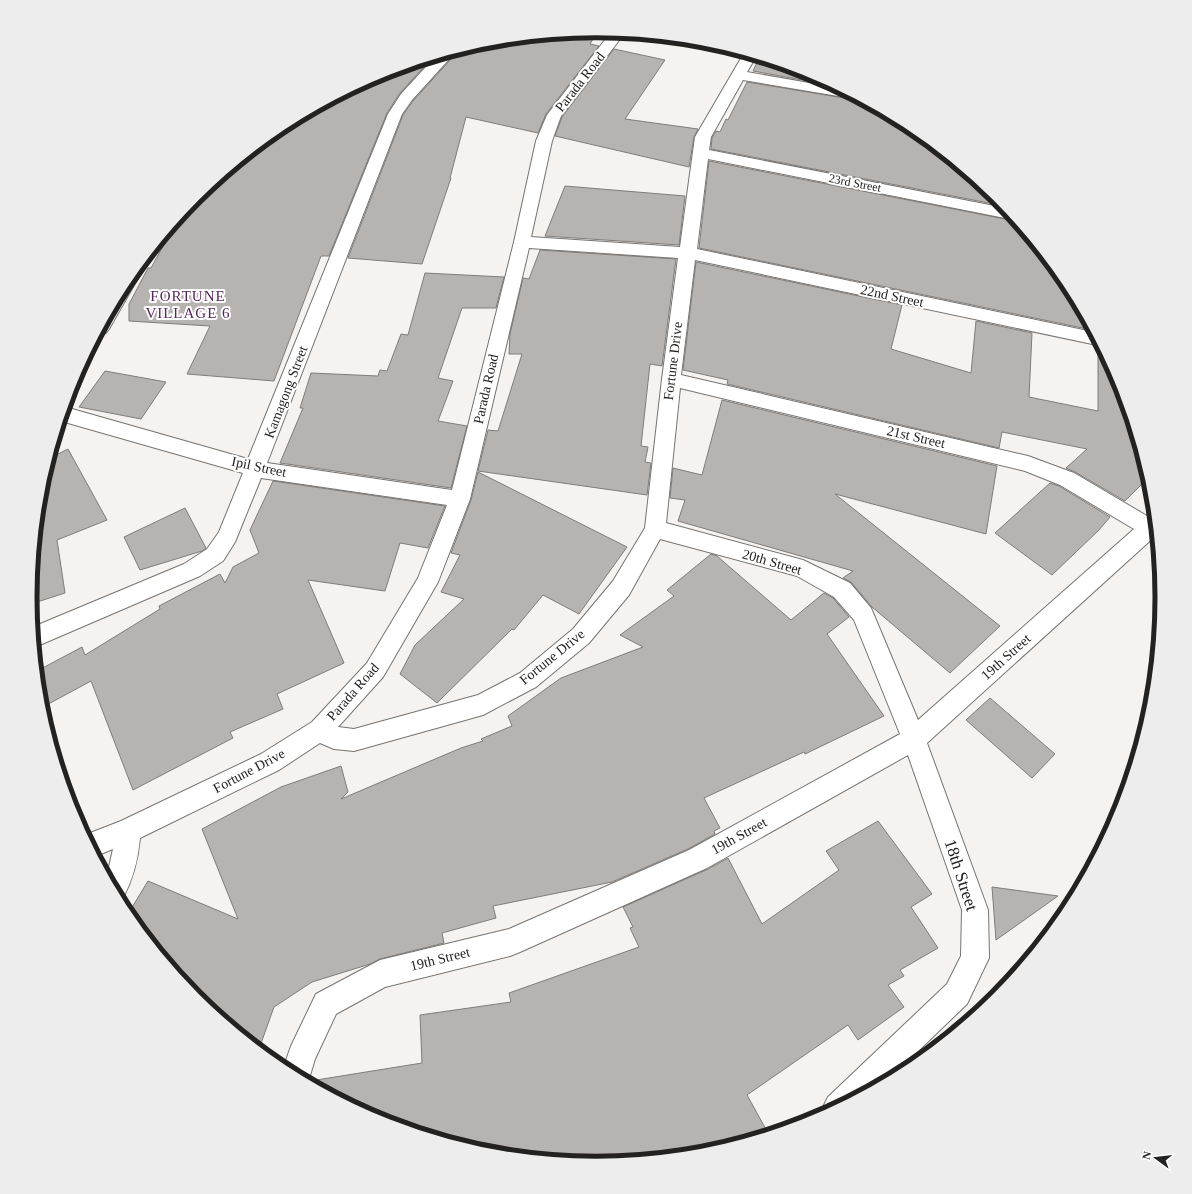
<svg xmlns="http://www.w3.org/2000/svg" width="1192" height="1194" font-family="Georgia,serif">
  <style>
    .building { fill: #b7b3b1; stroke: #807c7a }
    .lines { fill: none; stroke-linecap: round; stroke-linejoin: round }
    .minor-casing { stroke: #767471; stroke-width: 2 }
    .minor { fill: #fff; fill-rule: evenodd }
    .labels { text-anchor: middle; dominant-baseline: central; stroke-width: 4; stroke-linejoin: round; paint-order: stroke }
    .far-street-label { font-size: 12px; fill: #232221; stroke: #fff }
    .street-label { font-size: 14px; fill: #232221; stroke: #fff }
    .neighbourhood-label { font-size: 15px; letter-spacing: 1px; fill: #55285c; stroke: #fff }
    .near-street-label { font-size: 17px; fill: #232221; stroke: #fff }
    .rim { fill: none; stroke: #232221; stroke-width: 5 }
  </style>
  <rect width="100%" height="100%" fill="#f5f2ef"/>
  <g class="building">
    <path d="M598,31L590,44L599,46L546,114L538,133L466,117L450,178H451L422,264L348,258L403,115L413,101L452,58L454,55L453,52L486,42Z"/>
    <path d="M614,49L665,60L625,119L698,129L694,137L689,167L555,136L562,117Z"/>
    <path d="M432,58L400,93L387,113L329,256H321L274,381L187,374L210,326L129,321V304L148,268H151L178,219L196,197L282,126L380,74Z"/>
    <path d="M759,58L813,74L835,86L753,71Z"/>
    <path d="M747,82L850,99L856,97L911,127L996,197L1004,206L711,149L712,138L716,131L720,132L726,119L728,120Z"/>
    <path d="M709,161L1010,220L1015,219L1067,283L1092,330L699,248Z"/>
    <path d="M565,186L685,196L679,245L545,236Z"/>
    <path d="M540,250L676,259L662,366L650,364L641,446L648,447L645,462L651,463L647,495L478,471L488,430L498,431L522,354H509L510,334L523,278L529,279Z"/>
    <path d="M696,262L902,305L891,349L971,373L976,321L1032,333L1029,397L1098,411V346H1101L1119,381L1148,478L1125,501L1075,472L1066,468L1087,449L1002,432L999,448L727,384L728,380L683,370Z"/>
    <path d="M425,273L504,277L496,308H462L438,378L453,381L438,421L467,426L451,488L280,463L303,408H300L311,373L378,376L380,370L387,371L401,334L408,335Z"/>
    <path d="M105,371L166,382L141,419L79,407Z"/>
    <path d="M722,400L997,466L986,534L835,494L1000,626L950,673L872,607L851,582L843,578L853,571L678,521L685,500L670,498L673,468L702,475Z"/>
    <path d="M68,449L107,520L57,540L65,593L31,604L30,597L41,486L50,458Z"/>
    <path d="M478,472L627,547L579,614L543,595L514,630L512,629L437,703L400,674L415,645L464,599L441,592L460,555L451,553L471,500Z"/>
    <path d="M273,481L445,506L428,548L400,543L385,591L308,580L344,663L277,694L283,709L230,732L233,738L133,790L91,681L41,708L37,671L82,647L85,655L160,609L159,606L220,574L225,583L233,567L259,553L250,530Z"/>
    <path d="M1050,483L1059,486L1110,517L1099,530L1052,575L995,533Z"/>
    <path d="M185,508L206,548L202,551L140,570L124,537Z"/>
    <path d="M711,554L717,556L791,620L824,593L833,598L849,617L827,634L884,716L805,754L804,752L704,798L720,828L714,831L715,834L688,849L612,882L493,906L496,918L442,933L444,943L380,959L370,964L312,982L274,1007L259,1049L196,997L128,914L148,881L238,919L202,829L281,787L341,766L348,792L341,799L461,748L483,741L481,739L512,726L508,716L561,678L643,647L620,635L674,596L667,590Z"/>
    <path d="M990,698L1055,754L1032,778L966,720Z"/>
    <path d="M878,821L932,894L911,907L938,948L900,970L904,976L888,985L904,1007L858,1040L848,1025L747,1095L768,1133L706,1152L596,1163L485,1152L379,1120L309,1082L310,1081L422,1063L420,1015L511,1002L509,993L639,947L630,928L633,927L623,907L708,869L728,858L762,924L839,870L826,851Z"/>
    <path d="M992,887L1058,896L996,940Z"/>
  </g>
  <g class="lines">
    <g class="minor-casing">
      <g id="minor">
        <path d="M611,32L624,34L561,116L552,141L531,237L680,247L695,137L744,53L756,57L747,72L838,88L855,97L850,98L743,80L711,137L709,150L1005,208L1014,218L1010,219L708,159L697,249L1093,332L1100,345H1097L695,260L681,375L1028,456L1074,473L1147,516L1154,514L1156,539H1152L927,743L988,910L989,958L967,1004L888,1080L826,1113L823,1107L828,1097L947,984L961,956L962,910L908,755L707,868L520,952L510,956L385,987L336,1014L315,1059L308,1082L283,1069L291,1046L316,994L380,960L509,929L689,850L900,734L854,620L834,597L797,576L660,539L629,595L589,643L536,687L483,715L354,751L334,749L320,743L279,770L140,838C138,860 133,879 123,898L119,900L107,876L113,849L96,856L85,835L121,821L261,754L312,722L367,663L418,578L447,505L261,478L235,542L223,561L200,576L35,647L33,627L184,564L207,549L219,532L243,473L61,421L65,407L248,459L388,114L401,94L435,57L452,52L453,54L451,57L412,100L402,114L267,463L452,490L514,242L536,141L547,115ZM529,248L678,258L662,379L645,528L613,581L573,629L520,673L478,695L354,729L338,727L383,677L438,582L470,499ZM680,388L1025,471L1060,485L1134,529L918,720L871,608L850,583L803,560L666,523Z"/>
        <path d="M133,273L138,278L109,329L106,333L98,335L126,282Z"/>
      </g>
    </g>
    <use href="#minor" class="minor"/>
  </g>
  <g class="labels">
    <g class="far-street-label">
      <text transform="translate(855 183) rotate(11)">23rd Street</text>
    </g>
    <g class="street-label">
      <text transform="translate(580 82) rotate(-52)">Parada Road</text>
      <text transform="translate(892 296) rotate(12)">22nd Street</text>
      <text transform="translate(673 361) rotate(-83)">Fortune Drive</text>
      <text transform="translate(486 389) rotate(-77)">Parada Road</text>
      <text transform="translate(286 392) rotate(-69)">Kamagong Street</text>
      <text transform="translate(916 437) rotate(13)">21st Street</text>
      <text transform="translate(259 467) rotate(12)">Ipil Street</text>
      <text transform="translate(772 562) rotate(16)">20th Street</text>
      <text transform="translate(552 657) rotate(-39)">Fortune Drive</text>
      <text transform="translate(1006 657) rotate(-42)">19th Street</text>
      <text transform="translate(353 692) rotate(-49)">Parada Road</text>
      <text transform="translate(249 771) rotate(-28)">Fortune Drive</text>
      <text transform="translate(739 836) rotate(-29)">19th Street</text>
      <text transform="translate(440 959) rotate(-14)">19th Street</text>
    </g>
    <g class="neighbourhood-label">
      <text x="188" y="296">FORTUNE<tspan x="188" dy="17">VILLAGE 6</tspan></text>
    </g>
    <g class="near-street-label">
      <text transform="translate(961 875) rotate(72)">18th Street</text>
    </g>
  </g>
  <path d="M0 0H1192V1194H0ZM37 597a559 559 0 1 1 1118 0a559 559 0 1 1-1118 0Z" fill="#ededed" fill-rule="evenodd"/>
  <path class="rim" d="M37 597a559 559 0 1 1 1118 0a559 559 0 1 1-1118 0Z"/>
  <g transform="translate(1156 1158) rotate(285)" stroke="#ffffff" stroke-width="3" paint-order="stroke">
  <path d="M0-3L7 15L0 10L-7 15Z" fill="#232221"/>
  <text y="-6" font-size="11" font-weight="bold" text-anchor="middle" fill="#232221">N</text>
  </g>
</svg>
